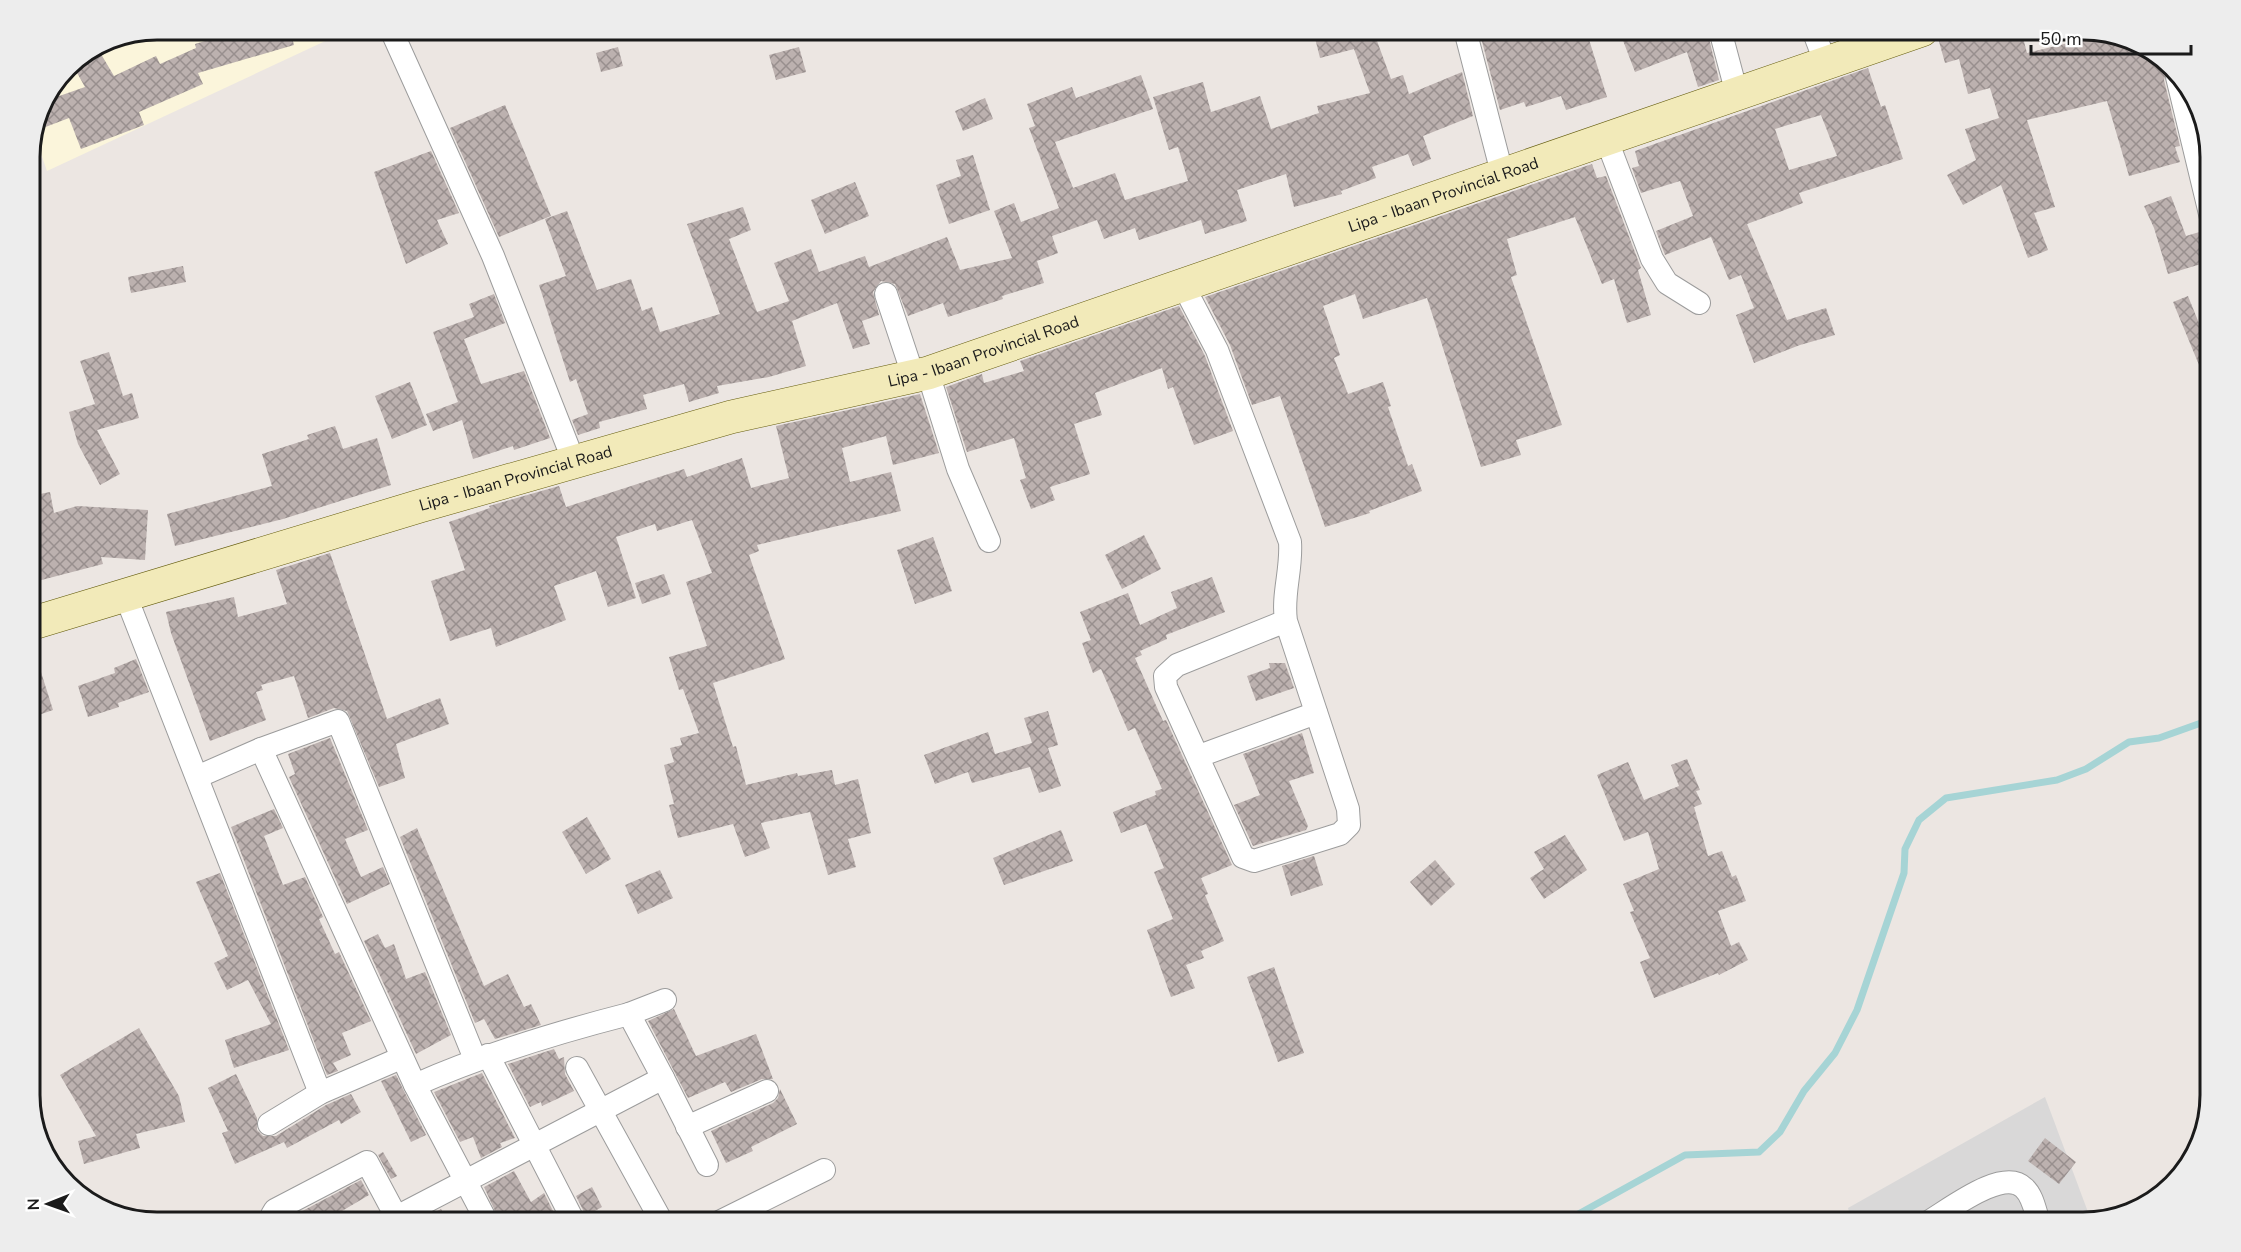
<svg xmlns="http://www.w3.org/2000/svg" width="2241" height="1252" font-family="'Nunito Sans',sans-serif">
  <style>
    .residential { fill: #d9d8d8 }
    .education { fill: #fbf5db }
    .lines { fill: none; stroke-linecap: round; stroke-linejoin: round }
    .stream { stroke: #a6d4d5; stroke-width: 7 }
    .building { fill: url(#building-cross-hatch); fill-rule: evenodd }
    .minor-casing { stroke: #9c9c9c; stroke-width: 24 }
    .secondary-casing { stroke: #655d0f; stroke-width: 34 }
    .minor { stroke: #fff; stroke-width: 22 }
    .secondary { stroke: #f2eab9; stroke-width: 33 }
    .labels { text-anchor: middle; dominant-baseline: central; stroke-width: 6; stroke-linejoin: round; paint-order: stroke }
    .street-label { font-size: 16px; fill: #1b1b1b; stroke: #fff }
    .rim { fill: none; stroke: #1b1b1b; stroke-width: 3 }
  </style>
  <defs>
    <pattern id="building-cross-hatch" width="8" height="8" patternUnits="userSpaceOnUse" patternTransform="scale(1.5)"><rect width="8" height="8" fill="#bcb1af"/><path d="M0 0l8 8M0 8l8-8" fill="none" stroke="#988f8e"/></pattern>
  </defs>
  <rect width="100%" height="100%" fill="#ece6e2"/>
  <path class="residential" d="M2045,1097L2091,1220L1852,1222L1848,1208Z"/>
  <path class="education" d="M158,30H349L47,171L34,134L40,108L68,67L109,40Z"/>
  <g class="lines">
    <path class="stream" d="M1564,1222L1685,1155L1759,1152L1780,1132L1804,1091L1835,1053L1857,1010L1904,873L1905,849L1919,820L1946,798L2057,780L2086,769L2129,742L2159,738L2201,723H2211"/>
  </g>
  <g class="building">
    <path d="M242,30H290L294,45L198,73L203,84L139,112L144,125L81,149L69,118L35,131L40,108L45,101L85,87L72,64L98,49L114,76L156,56L160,64L196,48L195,44Z"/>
    <path d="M1313,30H1373L1391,79L1403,75L1409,94L1462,72L1473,116L1423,136L1431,159L1413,166L1408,154L1372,167L1376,178L1341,191L1342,194L1294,207L1286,174L1237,190L1247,221L1205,234L1201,220L1139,240L1135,228L1104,239L1097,220L1052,236L1058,253L1037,261L1044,283L1002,296L1003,299L948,317L943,303L908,316L895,284L881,281L873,292L879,315L862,321L870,344L853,349L837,303L792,321L806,366L769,377L717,386L719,393L689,402L684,384L643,395L647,409L599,422L600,428L578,435L572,420L588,414L576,379L570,382L539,285L566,276L545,219L567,211L597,290L631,279L642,311L652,307L660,332L720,314L687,224L743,207L751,230L729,239L757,312L789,301L774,263L811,249L819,272L865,256L869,267L947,237L960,270L1012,258L994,211L1014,203L1021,222L1059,208L1029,128L1035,126L1027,104L1072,87L1076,98L1141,75L1153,109L1055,142L1073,188L1115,173L1125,200L1188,181L1178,147L1169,150L1153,97L1203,82L1211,112L1260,96L1271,129L1319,113L1317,106L1370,93L1354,49L1320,58Z"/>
    <path d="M1479,30H1586L1607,97L1566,110L1561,96L1526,107L1524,102L1500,110Z"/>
    <path d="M1619,30H1707L1719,80L1698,87L1687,52L1635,72Z"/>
    <path d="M1940,30H2021L2027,53L2101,35L2147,47L2167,69L2164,80L2180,146L2175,147L2180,162L2129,176L2107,101L2027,120L2055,207L2034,213L2048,250L2028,258L2001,185L1963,205L1947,175L1976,160L1965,129L1999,118L1990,88L1968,94L1959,59L1945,63L1938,38Z"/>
    <path d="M618,47L623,66L601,72L596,53Z"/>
    <path d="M799,47L806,72L776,80L769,55Z"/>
    <path d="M1868,68L1881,107L1885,105L1903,159L1799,193L1803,203L1747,224L1787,320L1826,308L1835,335L1800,345L1754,363L1736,315L1754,308L1741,275L1729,280L1711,237L1665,255L1656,231L1693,216L1680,181L1641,193L1632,168L1639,166L1635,151ZM1821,115L1837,156L1789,170L1775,129Z"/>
    <path d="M985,98L993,119L963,131L955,111Z"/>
    <path d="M505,105L551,216L499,237L450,128Z"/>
    <path d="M431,151L459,213L437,220L448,244L406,264L374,172Z"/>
    <path d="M973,155L990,210L949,224L936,185L961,176L956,160Z"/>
    <path d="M1592,164L1597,178L1606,176L1641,268L1638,270L1651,315L1627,323L1614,279L1602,284L1575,217L1507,239L1517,275L1511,277L1562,425L1516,440L1521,455L1481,467L1427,298L1363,319L1355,294L1323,306L1340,355L1334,358L1348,394L1383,382L1391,406L1388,407L1408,466L1412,464L1422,491L1369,511L1370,513L1325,527L1280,396L1252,405L1230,345L1205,297Z"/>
    <path d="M855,182L869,216L825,234L811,200Z"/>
    <path d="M2171,196L2186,236L2206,230L2211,246V261L2168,274L2154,228L2144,206Z"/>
    <path d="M183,266L186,282L131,293L128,277Z"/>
    <path d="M494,294L505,323L464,339L481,384L524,371L550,438L514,450L513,446L473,459L462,420L433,431L426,414L458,402L433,332L474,317L469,304Z"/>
    <path d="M2188,296L2211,353V394L2173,302Z"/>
    <path d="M1179,306L1205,356L1233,431L1194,445L1173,387L1168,389L1162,368L1095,393L1102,415L1074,424L1090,474L1050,487L1055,500L1031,509L1020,480L1026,478L1014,438L967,452L946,387L982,374L984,383L1024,371L1020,361Z"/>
    <path d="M109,352L123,396L132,393L139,418L97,430L120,474L100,485L78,444L69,412L95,404L80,361Z"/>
    <path d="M410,382L427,425L392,439L375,396Z"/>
    <path d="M920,394L939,453L893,465L886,436L842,448L850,482L891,472L901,511L757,545L759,551L749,555L785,659L713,683L733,747L736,746L746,785L797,773L798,776L832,770L835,785L858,779L871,833L848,839L856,867L828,875L810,812L761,823L770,848L745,857L733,824L678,838L669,805L674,804L664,765L674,762L670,748L682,745L680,738L699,733L683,689L679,690L669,657L707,646L686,582L712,573L692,520L657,531L655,524L616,537L636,598L608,607L596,571L554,586L566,620L496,647L491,628L450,641L431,581L465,570L449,522L490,508L489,506L559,486L566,507L684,469L687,477L742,458L751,488L789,478L776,426Z"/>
    <path d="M335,426L343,449L377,438L391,485L283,519L175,546L167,514L272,486L262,454L309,439L307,435Z"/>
    <path d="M50,492L54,513L77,506L148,510L145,560L101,557L103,564L30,583V496Z"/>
    <path d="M1144,535L1161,569L1122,589L1105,555Z"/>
    <path d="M933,537L952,591L915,604L897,550Z"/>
    <path d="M330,553L387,719L440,698L449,724L396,744L405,778L379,787L347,711L334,708L308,718L294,676L261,685L263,690L256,692L266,720L210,741L171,633L166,612L234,597L238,617L287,604L276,570Z"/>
    <path d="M664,574L671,594L642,604L635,583Z"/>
    <path d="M1212,577L1225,612L1166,635L1167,639L1140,651L1142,655L1135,658L1163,721L1166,720L1232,865L1201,878L1208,894L1205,895L1224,941L1201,951L1204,958L1186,965L1195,988L1171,997L1147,930L1173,919L1154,872L1164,868L1146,824L1121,833L1113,812L1156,795L1155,791L1162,789L1135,728L1128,731L1101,669L1093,673L1082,643L1091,640L1080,612L1128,593L1140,625L1177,608L1171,592Z"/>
    <path d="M34,650L53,710L30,718V651Z"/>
    <path d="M136,659L149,692L118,703L119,707L88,717L78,686L115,673L114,668Z"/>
    <path d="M1269,663H1285L1294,688L1256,701L1247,676L1270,668Z"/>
    <path d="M1048,711L1058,745L1048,748L1061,786L1039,793L1030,767L972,783L968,772L935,784L924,755L988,732L995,754L1032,743L1024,718Z"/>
    <path d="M1302,733L1314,773L1289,781L1308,826L1306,830L1253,846L1234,805L1260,795L1243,754Z"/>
    <path d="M330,738L368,830L345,839L361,877L383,867L390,884L347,904L289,777L295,774L288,754Z"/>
    <path d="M1687,759L1700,790L1696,791L1702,804L1694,807L1708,856L1722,851L1732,877L1736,875L1746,901L1718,911L1731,946L1739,942L1748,960L1719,975L1718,973L1654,998L1640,962L1650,958L1630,912L1634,911L1623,884L1659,869L1648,832L1624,841L1597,775L1628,762L1644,800L1679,786L1671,765Z"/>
    <path d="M274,809L283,828L264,836L283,885L305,877L323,917L319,919L335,954L339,952L371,1021L342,1033L351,1055L333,1063L338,1071L327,1075L231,827Z"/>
    <path d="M587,817L611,859L586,874L562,832Z"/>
    <path d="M417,828L484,986L508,974L524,1007L531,1004L541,1025L495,1039L484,1019L475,1023L400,837Z"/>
    <path d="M1061,830L1073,861L1004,885L993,858Z"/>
    <path d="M1565,835L1587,870L1544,899L1530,878L1544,869L1534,852Z"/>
    <path d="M1314,856L1323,885L1291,896L1282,866Z"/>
    <path d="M1435,860L1455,884L1431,906L1410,882Z"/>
    <path d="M660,870L673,898L638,914L625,885Z"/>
    <path d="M220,873L289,1050L234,1068L225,1040L271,1024L248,980L227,990L214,963L228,956L196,882Z"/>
    <path d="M378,934L385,948L394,944L406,979L425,972L451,1035L416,1054L364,941Z"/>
    <path d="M1274,967L1304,1053L1278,1062L1247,977Z"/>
    <path d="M674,1009L696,1056L756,1034L773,1079H762L731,1092L725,1082L688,1098L648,1021Z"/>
    <path d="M139,1028L179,1096L185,1122L136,1134L140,1148L84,1164L78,1141L96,1136L60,1075Z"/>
    <path d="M554,1049L559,1059L564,1057L565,1074L574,1091L542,1106L541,1102L530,1107L508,1064Z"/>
    <path d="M482,1073L515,1138L500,1143L502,1147L481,1158L473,1137L460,1142L434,1092Z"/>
    <path d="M236,1074L257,1118V1130L263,1136H276L326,1105L351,1094L361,1112L341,1124L339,1120L287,1148L284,1142L235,1164L222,1133L228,1131L208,1088Z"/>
    <path d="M396,1075L426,1135L411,1142L381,1081Z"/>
    <path d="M780,1089L797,1124L751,1147L753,1151L726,1163L711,1131L773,1103L778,1098Z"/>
    <path d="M2045,1138L2076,1162L2059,1184L2028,1161Z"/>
    <path d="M383,1152L397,1176L391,1179L378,1155Z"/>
    <path d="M514,1171L531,1202L544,1193L554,1213L539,1222H535L529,1213L509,1222H500L484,1187Z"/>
    <path d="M361,1180L369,1195L342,1211L336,1222H289L293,1216Z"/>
    <path d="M592,1187L602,1207L586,1216L576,1196Z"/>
    <path d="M441,1209L448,1222H416Z"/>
  </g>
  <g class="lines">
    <g class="minor-casing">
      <g id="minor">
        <path d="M1465,30L1502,173"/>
        <path d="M1720,30L1737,94"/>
        <path d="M1813,30L1826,64"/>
        <path d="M392,32L493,256L574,462"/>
        <path d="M2177,77L2211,218"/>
        <path d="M1606,138L1652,259L1667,283L1699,303"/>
        <path d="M1183,285L1217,350L1290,542C1292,570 1282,594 1286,621L1348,809L1349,825L1340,834L1254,861L1243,857L1166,687L1165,676L1177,665L1286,621"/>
        <path d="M886,294L914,378"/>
        <path d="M928,373L958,469L989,541"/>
        <path d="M125,594L320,1093"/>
        <path d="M261,749L415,1085C485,1054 555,1033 629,1014L663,1078L387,1222"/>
        <path d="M1199,756L1316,713"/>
        <path d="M197,777L261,749L338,721L475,1059"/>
        <path d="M629,1014L665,1000"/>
        <path d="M488,1055L574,1222"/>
        <path d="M577,1068L662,1222"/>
        <path d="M663,1078L707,1165"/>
        <path d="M415,1085L487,1222"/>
        <path d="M269,1124L320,1093L401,1058"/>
        <path d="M687,1127L767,1091"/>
        <path d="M275,1222L272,1215L275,1210L367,1162L399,1222"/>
        <path d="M719,1222L824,1170"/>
        <path d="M1928,1222C1949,1210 2003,1167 2024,1188C2033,1196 2035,1211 2039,1222"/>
      </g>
    </g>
    <g class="secondary-casing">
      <g id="secondary">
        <path id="s1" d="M30,624L420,506L731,417L928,373L1922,30"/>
      </g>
    </g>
    <use href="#minor" class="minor"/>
    <use href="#secondary" class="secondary"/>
  </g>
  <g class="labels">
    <g class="street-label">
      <text stroke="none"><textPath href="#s1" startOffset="1478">Lipa - Ibaan Provincial Road</textPath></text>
      <text stroke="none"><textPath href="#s1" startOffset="992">Lipa - Ibaan Provincial Road</textPath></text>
      <text stroke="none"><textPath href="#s1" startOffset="507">Lipa - Ibaan Provincial Road</textPath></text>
    </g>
  </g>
  <path d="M0 0H2241V1252H0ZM157 40H2083A117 117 0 0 1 2200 157V1095A117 117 0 0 1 2083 1212H157A117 117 0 0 1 40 1095V157A117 117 0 0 1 157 40Z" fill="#ededed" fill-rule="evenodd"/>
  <path class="rim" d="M157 40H2083A117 117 0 0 1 2200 157V1095A117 117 0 0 1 2083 1212H157A117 117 0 0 1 40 1095V157A117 117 0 0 1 157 40Z"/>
  <g transform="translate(48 1204) rotate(269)" stroke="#ffffff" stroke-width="4.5" paint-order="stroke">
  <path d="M0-4.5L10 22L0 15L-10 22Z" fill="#1b1b1b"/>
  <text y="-9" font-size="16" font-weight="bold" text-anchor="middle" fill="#1b1b1b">N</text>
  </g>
  <path d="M2031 45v9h160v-9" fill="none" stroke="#1b1b1b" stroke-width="3"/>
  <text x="2040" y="45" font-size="18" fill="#1b1b1b" stroke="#ffffff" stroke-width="4.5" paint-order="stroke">50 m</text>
</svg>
